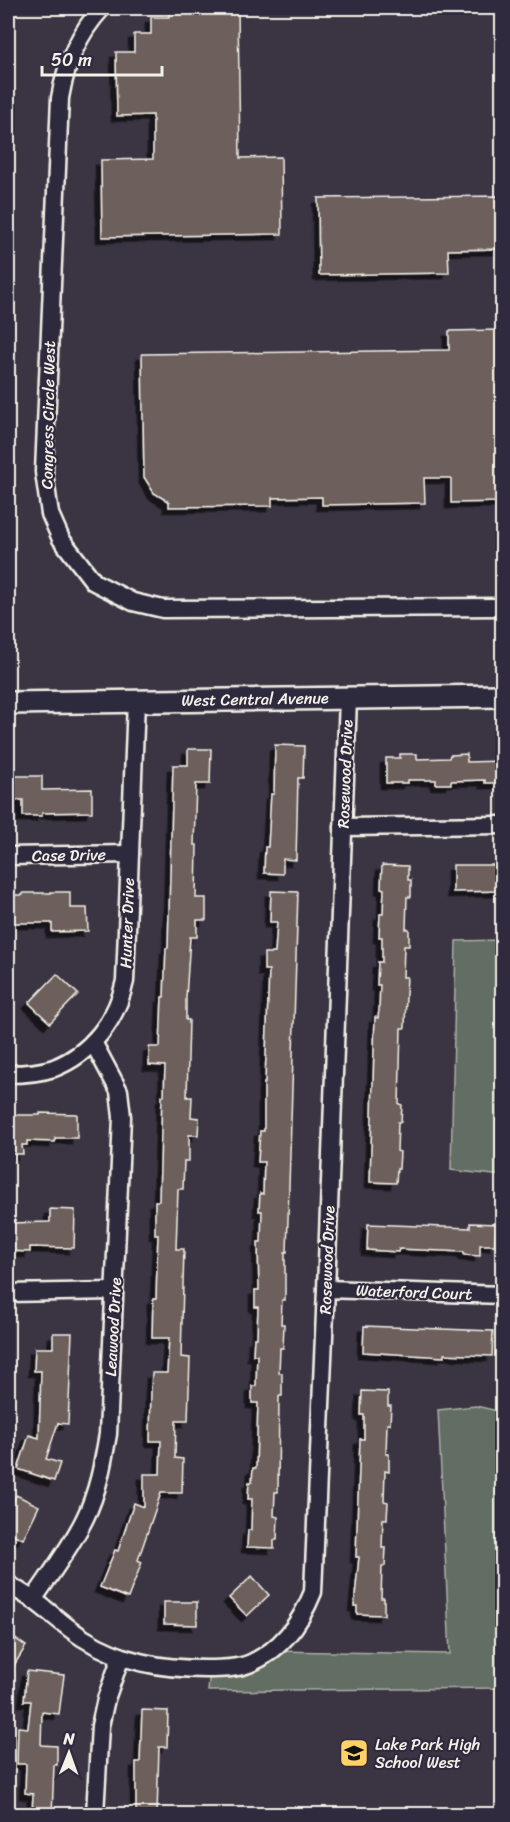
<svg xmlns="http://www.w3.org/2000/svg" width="510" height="1822" font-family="Sriracha,sans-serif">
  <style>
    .green { fill: #626e63; stroke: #abb0a6; stroke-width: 1.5 }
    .building { fill: #6d605c; stroke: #f4f1e8; stroke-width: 1.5; filter: url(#shadow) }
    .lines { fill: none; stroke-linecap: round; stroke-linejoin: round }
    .minor-casing { stroke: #f4f1e8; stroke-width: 21 }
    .tertiary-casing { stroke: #f4f1e8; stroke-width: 26 }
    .minor { stroke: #2f2a3d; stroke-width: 16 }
    .tertiary { stroke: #2f2a3d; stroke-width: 21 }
    .labels { text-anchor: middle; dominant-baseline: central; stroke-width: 4.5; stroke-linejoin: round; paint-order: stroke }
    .street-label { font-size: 16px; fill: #f4f1e8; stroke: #2f2a3d }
    .poi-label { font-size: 16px; fill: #f4f1e8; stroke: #2f2a3d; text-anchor: start }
  </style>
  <defs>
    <filter id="shadow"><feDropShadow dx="-5.5" dy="5.5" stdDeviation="0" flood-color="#0009"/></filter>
  </defs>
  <rect width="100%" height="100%" fill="#3b3543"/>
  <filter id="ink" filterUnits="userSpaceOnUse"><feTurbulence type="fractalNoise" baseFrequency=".0167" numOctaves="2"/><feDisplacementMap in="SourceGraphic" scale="12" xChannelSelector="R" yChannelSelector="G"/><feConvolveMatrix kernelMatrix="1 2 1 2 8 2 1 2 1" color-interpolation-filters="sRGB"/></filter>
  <g filter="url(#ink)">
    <g class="green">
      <path d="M502,940V1176L451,1170L456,941Z"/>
      <path d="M476,1406L502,1412V1688L208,1691L210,1669L271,1651L450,1654L438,1410Z"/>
    </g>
    <g class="building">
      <path d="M169,8H238L240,158L281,157L282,234L102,237L101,160L153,159V115L117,116L116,52H134V34H151V17H169Z"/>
      <path d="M499,196L500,249L448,250L449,273L319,275L318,198Z"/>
      <path d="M499,330L502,502L451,503V478H424L425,503L322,505V497L272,498V506L169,507V502L154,493L144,477L142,354L449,350V331Z"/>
      <path d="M275,745L304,746L303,778H298L296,860L283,859V874L264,873L265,847H268L271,794H274Z"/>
      <path d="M188,749H211L210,784H196L194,845H197L196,898H206V920H197V937H190L186,998V1020H189L187,1097H192L191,1117L199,1118L198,1135H189V1161H184L183,1189H178L176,1249H184L181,1357L190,1358L188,1421H176L175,1458L183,1459L182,1493H161L138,1560L142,1562L128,1598L100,1587L115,1550L118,1551L134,1503L144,1507V1474H160L161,1441H150L151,1391L152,1373H167L169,1338H152L153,1299H156L158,1234H155V1201H159L162,1096H164L165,1066L149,1065V1047H160L162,997H164L166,948H168L173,765H188Z"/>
      <path d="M400,754H417V759L449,758L450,755L467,754V762L502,761V783H485V780L451,781V784H436V780H408V783H386V758H400Z"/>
      <path d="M8,776H42V790L92,789V812L42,813V816H23V800H8Z"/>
      <path d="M382,865L408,866V880H411V897H407L406,929H409V946H404L403,977H407L406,994L405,1028H401L399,1104L402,1105L401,1122H398L397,1151L400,1152L399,1169H397L396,1183L370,1182L375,1017L378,1018L379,1010L380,985H377L378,962H382V937H379L380,914H383L384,889L381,888Z"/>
      <path d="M453,865H502V891L453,892Z"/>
      <path d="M271,891L298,892L287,1252H285V1300H282L281,1324H284L283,1348H280L279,1373H282V1396H279L278,1492H275L274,1516L278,1517L277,1540H274V1548L247,1547L248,1530H251L252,1499H248L249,1482H252L253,1468H256L258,1403H252V1386H256L257,1355H253L254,1338H257L258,1307H255V1290H259L258,1242H261L262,1211H259L260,1193L263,1194L264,1162H258L260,1131H264V1083H265L269,970H264V953H275L277,922H270Z"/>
      <path d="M51,892H70V908H87L88,931L52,932V923H8V895H23V893H51Z"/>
      <path d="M57,974L78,994L50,1023L29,1003Z"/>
      <path d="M40,1113L77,1114V1138H55V1142L27,1141V1145H22L23,1154H8V1115H40Z"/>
      <path d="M50,1209L75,1210L74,1248L30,1247V1252L8,1251V1223L50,1222Z"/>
      <path d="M470,1223L496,1224L495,1245H480V1256L464,1255V1252L399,1249L398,1252L367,1250L368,1224L470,1228Z"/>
      <path d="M364,1326L493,1331L492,1356L444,1354V1357L363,1352Z"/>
      <path d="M53,1333H72L68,1424L58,1423L46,1459L60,1463L54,1481L18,1469L29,1435L39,1438L41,1371H34L35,1348H53Z"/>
      <path d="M362,1391L388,1392V1406H391L390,1424H387L386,1454H389V1472L385,1471L384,1501L388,1502L387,1519H383L382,1548H386L385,1566H382L381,1598H384V1615L357,1614V1606H354L359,1557H356L360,1439H364V1415H361Z"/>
      <path d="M16,1495L39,1506L23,1539L8,1532V1513Z"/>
      <path d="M252,1576L269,1595L247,1616L229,1598Z"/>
      <path d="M164,1602H197V1625L164,1624Z"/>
      <path d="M8,1634L26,1646L8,1675Z"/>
      <path d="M27,1671L64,1675L59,1714L42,1712L41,1745L57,1746V1765H54L52,1815H32L33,1794L25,1793L26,1764H17L18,1727L28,1728L31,1701H24Z"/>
      <path d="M142,1710L168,1711L167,1747H159L157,1815H136V1762H140Z"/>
    </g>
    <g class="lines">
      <g class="minor-casing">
        <g id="minor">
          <path d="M102,8C78,34 66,63 60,98L44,472L50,514L61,539L94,582L133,602L163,609L502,607"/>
          <path d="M343,827L502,825"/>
          <path d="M8,856L130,854"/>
          <path d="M8,1074C23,1074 39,1073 54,1068C92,1053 117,1019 125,981L136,701"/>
          <path d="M326,1289L502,1295"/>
          <path d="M8,1293L114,1291"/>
          <path d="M8,1584C17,1590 26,1595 35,1601C51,1613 66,1627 83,1638C121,1662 161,1669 206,1669C220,1669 238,1669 251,1663C282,1649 301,1622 313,1592L326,1289L348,698"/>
          <path d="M33,1600C51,1573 71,1547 85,1518C98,1492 103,1463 108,1434L122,1117L119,1091L93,1042"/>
          <path d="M95,1814L100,1726L106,1699L121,1657"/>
        </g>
      </g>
      <g class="tertiary-casing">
        <path id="tertiary" d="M8,703L502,696"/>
      </g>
      <use href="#minor" class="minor"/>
      <use href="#tertiary" class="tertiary"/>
    </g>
  </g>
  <defs>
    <g id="school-square" transform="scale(1.5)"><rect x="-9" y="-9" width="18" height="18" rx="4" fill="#ffd166" stroke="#2f2a3d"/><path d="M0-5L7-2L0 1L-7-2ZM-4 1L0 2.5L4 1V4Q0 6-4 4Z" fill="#111"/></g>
  </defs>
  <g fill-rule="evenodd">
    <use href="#school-square" x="354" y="1753"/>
  </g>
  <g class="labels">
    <g class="street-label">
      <text transform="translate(48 415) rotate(-89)">Congress Circle West</text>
      <text transform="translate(255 699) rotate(-1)">West Central Avenue</text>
      <text transform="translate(345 774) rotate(-88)">Rosewood Drive</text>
      <text transform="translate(69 855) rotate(-1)">Case Drive</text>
      <text transform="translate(127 923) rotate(-88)">Hunter Drive</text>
      <text transform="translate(327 1260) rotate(-88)">Rosewood Drive</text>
      <text transform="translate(414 1292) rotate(2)">Waterford Court</text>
      <text transform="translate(113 1327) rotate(-87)">Leawood Drive</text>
    </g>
    <g class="poi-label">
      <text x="375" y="1744">Lake Park High<tspan x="375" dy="18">School West</tspan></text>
    </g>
  </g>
  <rect width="510" height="1822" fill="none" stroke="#2f2a3d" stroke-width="30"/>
  <rect x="15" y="15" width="480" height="1792" fill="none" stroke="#f4f1e8" stroke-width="2" filter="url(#ink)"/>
  <g transform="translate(69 1753) rotate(1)" stroke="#2f2a3d" stroke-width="4.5" paint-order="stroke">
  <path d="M0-4.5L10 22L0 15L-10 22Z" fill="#f4f1e8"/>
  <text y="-9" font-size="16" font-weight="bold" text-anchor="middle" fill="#f4f1e8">N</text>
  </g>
  <path d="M42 66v9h120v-9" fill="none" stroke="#f4f1e8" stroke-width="3"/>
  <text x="51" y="66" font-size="18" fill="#f4f1e8" stroke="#2f2a3d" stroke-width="4.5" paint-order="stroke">50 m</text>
</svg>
